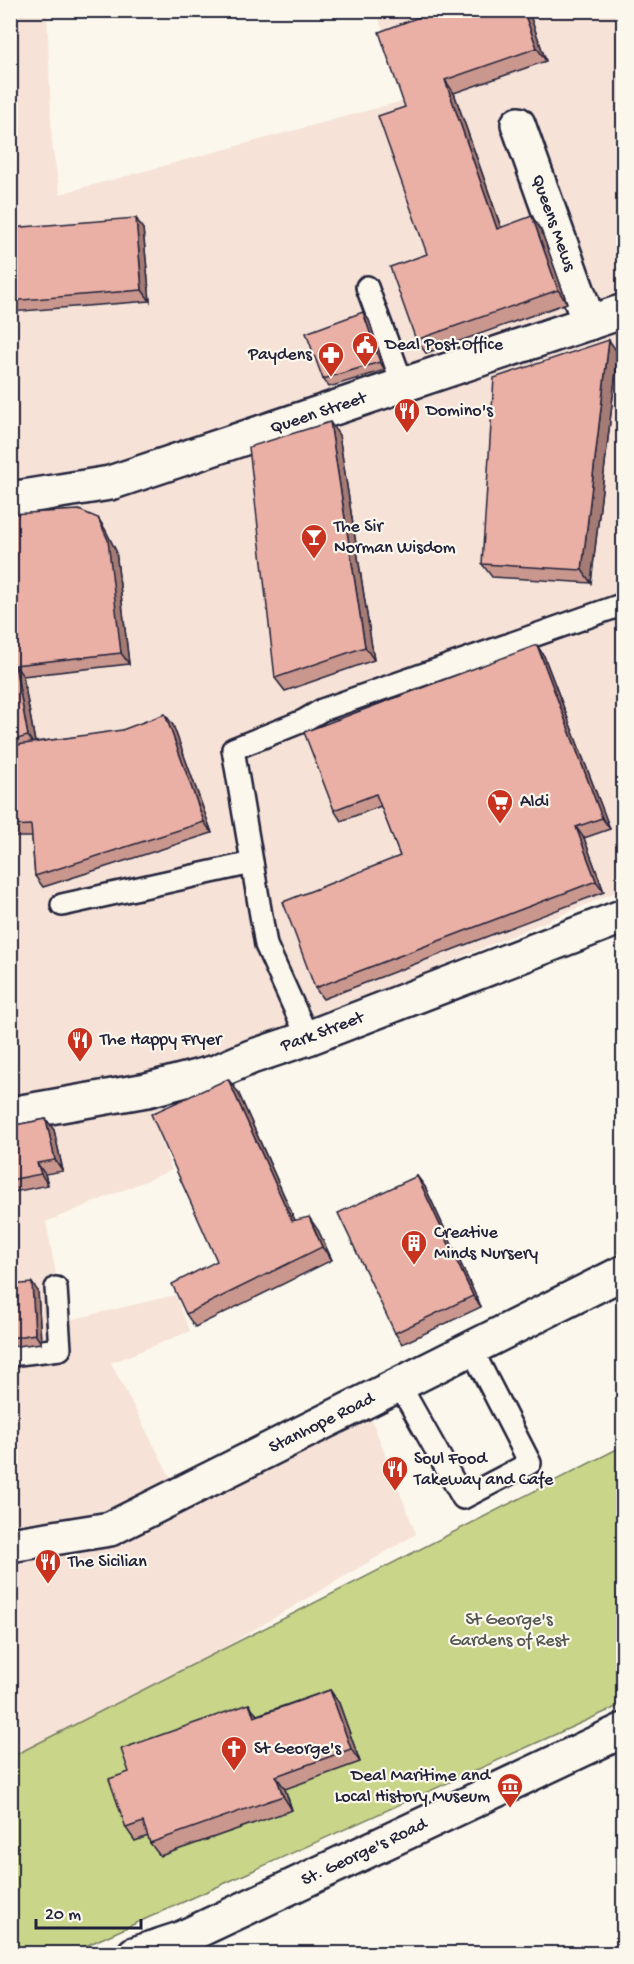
<svg xmlns="http://www.w3.org/2000/svg" width="634" height="1964" font-family="'Gochi Hand',sans-serif">
  <style>
    .built { fill: #f6e2d7 }
    .green { fill: #c9d589; stroke: #767c62; stroke-width: 1.5 }
    .lines { fill: none; stroke-linecap: round; stroke-linejoin: round }
    .lane-casing { stroke: #22223b; stroke-width: 26 }
    .street-casing { stroke: #22223b; stroke-width: 38 }
    .primary-casing { stroke: #22223b; stroke-width: 38 }
    .lane { stroke: #fbf7ec; stroke-width: 21 }
    .street { stroke: #fbf7ec; stroke-width: 33 }
    .primary { stroke: #fbf7ec; stroke-width: 33 }
    .wall { fill: #c9978e; stroke: #22223b; stroke-width: 1.5 }
    .shaded-wall { fill: #a47b74; stroke: #22223b; stroke-width: 1.5 }
    .building { fill: #eab0a5; stroke: #22223b; stroke-width: 1.5 }
    .labels { text-anchor: middle; dominant-baseline: central; stroke-width: 4.5; stroke-linejoin: round; paint-order: stroke }
    .street-label { font-size: 18px; fill: #22223b; stroke: #fbf7ec }
    .poi-label { font-size: 18px; fill: #22223b; stroke: #fbf7ec; text-anchor: start }
    .park-label { font-size: 18px; fill: #545852; stroke: #fbf7ec }
  </style>
  <rect width="100%" height="100%" fill="#fbf7ec"/>
  <filter id="ink" filterUnits="userSpaceOnUse"><feTurbulence type="fractalNoise" baseFrequency=".0167" numOctaves="2"/><feDisplacementMap in="SourceGraphic" scale="12" xChannelSelector="R" yChannelSelector="G"/><feConvolveMatrix kernelMatrix="1 2 1 2 8 2 1 2 1" color-interpolation-filters="sRGB"/></filter>
  <g filter="url(#ink)">
    <path class="built" d="M11,11H47L52,144L60,194L403,101L388,45L376,11H623V889L321,1016L151,1115L172,1170L46,1222L65,1321L175,1295L190,1331L111,1363L178,1492L365,1403L416,1534L213,1654L11,1757Z"/>
    <path class="green" d="M623,1446V1704L81,1948L64,1953L11,1954V1757Z"/>
    <g class="lines">
      <g class="lane-casing">
        <g id="lane">
          <path d="M367,287L403,385"/>
          <path d="M62,905L252,863"/>
          <path d="M308,1038L266,945L233,749L303,721L322,710L624,604"/>
          <path d="M10,1355L60,1349L56,1288"/>
          <path d="M399,1384L463,1498L530,1463L471,1348"/>
        </g>
      </g>
      <g class="street-casing">
        <g id="street">
          <path id="s1" d="M518,124L589,323"/>
          <path id="s2" d="M10,1114L147,1090L216,1072L251,1057L308,1038L624,916"/>
          <path id="s3" d="M10,1545L110,1529L624,1272"/>
          <path id="s4" d="M134,1954L180,1939L624,1730"/>
        </g>
      </g>
      <g class="primary-casing">
        <g id="primary">
          <path id="s5" d="M10,499L110,483L624,311"/>
        </g>
      </g>
      <use href="#lane" class="lane"/>
      <use href="#street" class="street"/>
      <use href="#primary" class="primary"/>
    </g>
    <g class="wall">
      <path d="M438,10H528L546,61L454,93L501,227L541,230L567,303L426,353L416,340L427,254L405,107Z"/>
      <path d="M10,228L143,229L150,301L10,312Z"/>
      <path d="M363,312L369,320L385,370L329,387L323,379Z"/>
      <path d="M618,353L591,583L492,577L482,564Z"/>
      <path d="M339,435L374,660L285,691L275,678Z"/>
      <path d="M10,514L98,518L105,529L116,551L129,664L23,676L35,742L173,725L212,833L43,887L35,876L32,837H10Z"/>
      <path d="M544,656L610,829L584,838L604,892L323,999L315,988L400,856L381,806L341,821L334,810Z"/>
      <path d="M238,1092L295,1220L318,1230L332,1260L195,1327L186,1314L217,1261Z"/>
      <path d="M46,1119L54,1130L63,1171L45,1174L48,1185L14,1192L10,1187V1126Z"/>
      <path d="M417,1176L425,1187L481,1307L402,1344L395,1333Z"/>
      <path d="M10,1285L38,1291L41,1343L10,1347Z"/>
      <path d="M330,1690L339,1703L360,1762L285,1789L292,1810L160,1856L150,1843L148,1836L135,1841L126,1828L129,1772L249,1704L257,1715Z"/>
    </g>
    <g class="shaded-wall">
      <path d="M523,10H528L546,61L537,48Z"/>
      <path d="M445,80L454,93L506,242L497,229Z"/>
      <path d="M532,216L541,230L567,303L558,290Z"/>
      <path d="M136,218L143,229L150,301L142,290Z"/>
      <path d="M363,312L369,320L385,370L380,362Z"/>
      <path d="M609,340L618,353L591,583L582,570Z"/>
      <path d="M330,422L339,435L374,660L365,647Z"/>
      <path d="M98,518L105,529L116,551L129,664L121,653Z"/>
      <path d="M537,645L544,656L610,829L602,818Z"/>
      <path d="M15,665L23,676L36,748L28,736Z"/>
      <path d="M165,714L173,725L212,833L204,822Z"/>
      <path d="M576,827L584,838L604,892L596,881Z"/>
      <path d="M228,1079L238,1092L301,1234L292,1221Z"/>
      <path d="M46,1119L54,1130L63,1171L55,1160Z"/>
      <path d="M37,1163L45,1174L48,1185L41,1174Z"/>
      <path d="M417,1176L425,1187L481,1307L473,1296Z"/>
      <path d="M309,1217L318,1230L332,1260L322,1247Z"/>
      <path d="M32,1283L38,1291L41,1343L35,1334Z"/>
      <path d="M330,1690L339,1703L360,1762L351,1749Z"/>
      <path d="M249,1704L258,1717H254Z"/>
      <path d="M276,1776L285,1789L292,1810L283,1796Z"/>
    </g>
    <g class="building">
      <path d="M438,10H523L537,48L445,80L497,229L532,216L558,290L416,340L390,267L427,254L378,116L405,107L379,32Z"/>
      <path d="M136,218L142,290L10,301V228Z"/>
      <path d="M363,312L380,362L323,379L306,333Z"/>
      <path d="M609,340L582,570L482,564L494,378Z"/>
      <path d="M330,422L365,647L275,678L249,447Z"/>
      <path d="M79,510L98,518L108,540L121,653L15,665L28,736L10,741V514Z"/>
      <path d="M537,645L602,818L576,827L596,881L315,988L283,902L400,856L376,794L334,810L304,732Z"/>
      <path d="M165,714L204,822L35,876L31,825L10,826V746L122,730Z"/>
      <path d="M228,1079L292,1221L309,1217L322,1247L186,1314L172,1284L217,1261L151,1114Z"/>
      <path d="M46,1119L55,1160L37,1163L41,1174L10,1180V1126Z"/>
      <path d="M417,1176L473,1296L395,1333L338,1213Z"/>
      <path d="M32,1283L35,1334L10,1338V1285Z"/>
      <path d="M330,1690L351,1749L276,1776L283,1796L150,1843L143,1822L126,1828L109,1779L129,1772L121,1749L249,1704L254,1717Z"/>
    </g>
  </g>
  <defs>
    <g id="civic-pin" transform="scale(1.35)"><path d="M0 17L-7.5 6A9.5 9.5 0 1 1 7.5 6Z" fill="#c8321e" stroke="#fbf7ec"/><path d="M-.6-6.5H3V-4.5H.6V-3L4-1V1h2V6H-6V1h2V-1L-.6-3ZM-1.2 2.5V6h2.4V2.5Z" fill="#fff"/></g>
    <g id="pharmacy-pin" transform="scale(1.35)"><path d="M0 17L-7.5 6A9.5 9.5 0 1 1 7.5 6Z" fill="#c8321e" stroke="#fbf7ec"/><path d="M-2-6h4v4h4v4h-4v4h-4v-4h-4v-4h4Z" fill="#fff"/></g>
    <g id="restaurant-pin" transform="scale(1.35)"><path d="M0 17L-7.5 6A9.5 9.5 0 1 1 7.5 6Z" fill="#c8321e" stroke="#fbf7ec"/><path d="M-5-6h1v4h1v-4h1v4h1v-4h1v5L-1.5 .5V6h-2V.5L-5-1ZM5-6V6H3V1.5H1.5Q1.5-4 5-6Z" fill="#fff"/></g>
    <g id="bar-pin" transform="scale(1.35)"><path d="M0 17L-7.5 6A9.5 9.5 0 1 1 7.5 6Z" fill="#c8321e" stroke="#fbf7ec"/><path d="M-6-5H6L.8 .8V4.5H3.5V6h-7V4.5H-.8V.8Z" fill="#fff"/></g>
    <g id="supermarket-pin" transform="scale(1.35)"><path d="M0 17L-7.5 6A9.5 9.5 0 1 1 7.5 6Z" fill="#c8321e" stroke="#fbf7ec"/><path d="M-6-5.5h2.5l.6 2H6L4.5 2H-2.5L-4.4-4H-6ZM-1.5 3.2a1.3 1.3 0 1 0 .1 0ZM3 3.2a1.3 1.3 0 1 0 .1 0Z" fill="#fff"/></g>
    <g id="building-pin" transform="scale(1.35)"><path d="M0 17L-7.5 6A9.5 9.5 0 1 1 7.5 6Z" fill="#c8321e" stroke="#fbf7ec"/><path d="M-4-6H4V6H1V3H-1V6H-4ZM-2.5-4.3h1.7v1.8h-1.7ZM.8-4.3h1.7v1.8H.8ZM-2.5-1h1.7V.8h-1.7ZM.8-1h1.7V.8H.8Z" fill="#fff"/></g>
    <g id="church-pin" transform="scale(1.35)"><path d="M0 17L-7.5 6A9.5 9.5 0 1 1 7.5 6Z" fill="#c8321e" stroke="#fbf7ec"/><path d="M-1.2-6h2.4v3.5h3.3v2.4h-3.3V6h-2.4V-.1h-3.3v-2.4h3.3Z" fill="#fff"/></g>
    <g id="museum-pin" transform="scale(1.35)"><path d="M0 17L-7.5 6A9.5 9.5 0 1 1 7.5 6Z" fill="#c8321e" stroke="#fbf7ec"/><path d="M0-6L6-3V-2H-6V-3ZM-5-1h2V3h-2ZM-1-1h2V3h-2ZM3-1h2V3H3ZM-6 4H6V6H-6Z" fill="#fff"/></g>
  </defs>
  <g fill-rule="evenodd">
    <use href="#civic-pin" x="365" y="345"/>
    <use href="#pharmacy-pin" x="331" y="355"/>
    <use href="#restaurant-pin" x="407" y="411"/>
    <use href="#bar-pin" x="314" y="537"/>
    <use href="#supermarket-pin" x="500" y="802"/>
    <use href="#restaurant-pin" x="80" y="1040"/>
    <use href="#building-pin" x="414" y="1243"/>
    <use href="#restaurant-pin" x="395" y="1469"/>
    <use href="#restaurant-pin" x="48" y="1562"/>
    <use href="#church-pin" x="234" y="1749"/>
    <use href="#museum-pin" x="510" y="1786"/>
  </g>
  <g class="labels">
    <g class="street-label">
      <text stroke="none"><textPath href="#s1" startOffset="105">Queens Mews</textPath></text>
      <text stroke="none"><textPath href="#s5" startOffset="321">Queen Street</textPath></text>
      <text stroke="none"><textPath href="#s2" startOffset="324">Park Street</textPath></text>
      <text stroke="none"><textPath href="#s3" startOffset="338">Stanhope Road</textPath></text>
      <text stroke="none"><textPath href="#s4" startOffset="252">St. George's Road</textPath></text>
    </g>
    <g class="poi-label">
      <text x="385" y="345">Deal Post Office</text>
      <text x="312" y="355" text-anchor="end">Paydens</text>
      <text x="426" y="411">Domino's</text>
      <text x="334" y="527">The Sir<tspan x="334" dy="21">Norman Wisdom</tspan></text>
      <text x="520" y="802">Aldi</text>
      <text x="100" y="1040">The Happy Fryer</text>
      <text x="434" y="1233">Creative<tspan x="434" dy="21">Minds Nursery</tspan></text>
      <text x="414" y="1459">Soul Food<tspan x="414" dy="21">Takeway and Cafe</tspan></text>
      <text x="68" y="1562">The Sicilian</text>
      <text x="254" y="1749">St George's</text>
      <text x="490" y="1776" text-anchor="end">Deal Maritime and<tspan x="490" dy="21">Local History Museum</tspan></text>
    </g>
    <g class="park-label">
      <text x="509" y="1620">St George's<tspan x="509" dy="21">Gardens of Rest</tspan></text>
    </g>
  </g>
  <rect width="634" height="1964" fill="none" stroke="#fbf7ec" stroke-width="36"/>
  <rect x="18" y="18" width="598" height="1928" fill="none" stroke="#22223b" stroke-width="2" filter="url(#ink)"/>
  <path d="M36 1919v9h105v-9" fill="none" stroke="#22223b" stroke-width="3"/>
  <text x="45" y="1919" font-size="18" fill="#22223b" stroke="#fbf7ec" stroke-width="4.5" paint-order="stroke">20 m</text>
</svg>
